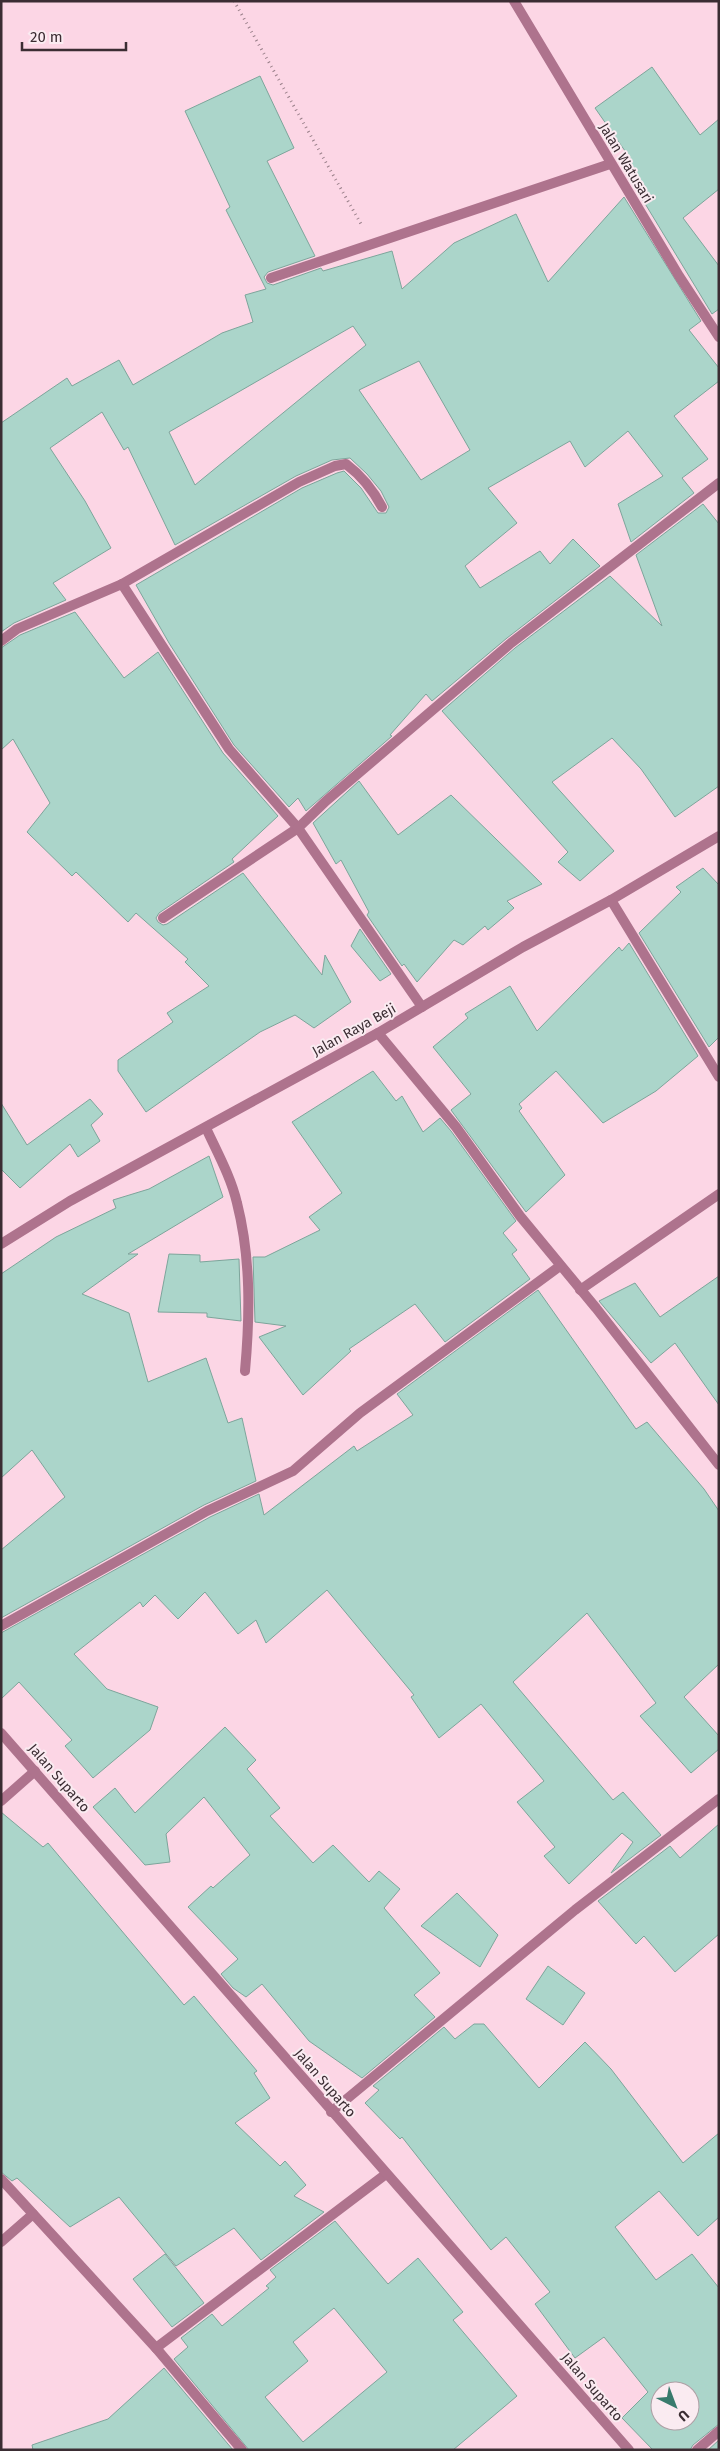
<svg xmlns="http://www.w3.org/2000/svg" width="720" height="2451" font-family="'Fira Sans',sans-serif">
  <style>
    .building { fill: #abd5ca; stroke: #7da59b; fill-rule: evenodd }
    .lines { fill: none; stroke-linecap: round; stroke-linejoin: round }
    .path { stroke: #9b818b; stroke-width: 3; stroke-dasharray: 1 4; stroke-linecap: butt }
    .minor { stroke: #ae738d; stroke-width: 10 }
    .tertiary { stroke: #ae738d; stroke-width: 10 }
    .labels { text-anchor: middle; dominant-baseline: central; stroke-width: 4; stroke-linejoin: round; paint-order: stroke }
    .street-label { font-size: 14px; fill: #3b2d33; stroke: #faebf1 }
  </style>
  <rect width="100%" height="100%" fill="#fcd6e5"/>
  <g class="building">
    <path d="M652,67L700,135L719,119V189L683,218L719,266V309L712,314L621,164L630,158L595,108Z"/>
    <path d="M260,76L294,148L267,161L315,256L268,272L264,277L267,283L273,285L321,268L323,271L392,251L402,289L454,243L516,214L548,282L624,197L701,321L689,330L719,368V381L674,416L708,459L682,478L694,493L631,542L618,504L663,476L628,431L585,467L570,441L488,488L517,523L465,566L480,588L540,551L550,564L573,539L600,566L507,638L432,701L426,694L390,735L392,736L306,811L298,798L289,807L234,745L169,643L136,585L302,488L337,473L344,471L361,488L378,513H386L389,507L381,491L367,474L350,458L332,460L296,476L175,545L128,447L124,450L102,412L50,448L85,501L111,548L53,583L66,600L14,623L1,632V423L67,378L72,386L119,360L133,385L222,333L253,322L245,295L266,289L226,210L230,207L185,111ZM353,326L366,345L195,485L169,432ZM419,361L470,450L421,480L359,390Z"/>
    <path d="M703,504L719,524V786L675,817L641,769L612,738L552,782L614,851L580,881L558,862L568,852L442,711L515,648L610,576L662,626L636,555Z"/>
    <path d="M75,612L124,678L158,652L223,753L278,816L232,859L234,862L159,913L156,918L158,922L163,925L167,924L243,873L322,975L325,955L351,1002L314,1028L295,1015L260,1032L146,1112L118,1071V1060L173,1022L167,1013L209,986L185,962L188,959L136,913L128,922L76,872L72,876L27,832L50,803L13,739L1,750V648L20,635Z"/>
    <path d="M359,781L398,835L451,795L542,884L507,901L514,908L488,930L485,926L463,945L454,940L417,982L404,964L402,966L367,915L369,912L341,860L336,864L313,823Z"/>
    <path d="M703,868L719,885V1037L709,1047L639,933L681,892L676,887Z"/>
    <path d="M360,929L391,974L380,981L351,946Z"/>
    <path d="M629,943L698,1056L656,1091L603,1123L556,1071L519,1104L522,1108L519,1111L565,1175L526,1212L451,1110L471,1094L433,1047L468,1018L465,1014L510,986L537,1031L619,947L622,951Z"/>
    <path d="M373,1071L396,1101L402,1096L423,1132L440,1118L451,1131L516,1221L503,1233L517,1250L512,1254L530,1279L445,1342L415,1304L349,1349L351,1351L303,1395L259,1337L286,1326L255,1322L253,1257H265L320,1230L309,1217L342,1193L292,1122Z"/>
    <path d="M90,1099L103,1114L91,1125L100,1141L78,1157L70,1144L20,1188L1,1169V1103L27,1145Z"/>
    <path d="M209,1156L223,1197L128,1254H138L82,1294L129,1313L148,1382L206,1358L228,1423L242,1418L256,1481L204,1505L1,1618V1550L65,1497L32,1450L1,1478V1274L56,1237L116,1208L113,1200L149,1189Z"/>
    <path d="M169,1254L200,1255V1262L239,1259L241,1321L207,1317V1313L158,1312Z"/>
    <path d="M719,1276V1405L675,1343L651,1363L599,1301L635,1283L660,1317Z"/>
    <path d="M538,1290L636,1429L647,1422L704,1489L719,1511V1664L684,1697L719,1736V1749L691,1773L640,1716L656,1703L587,1613L513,1682L613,1800L623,1792L661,1835L611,1873L633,1842L622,1833L569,1884L544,1856L555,1847L517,1802L544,1781L481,1704L439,1738L411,1697L414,1695L327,1590L266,1643L256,1620L238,1634L205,1592L178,1619L155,1595L143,1607L140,1602L74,1654L107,1689L158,1707L150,1730L93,1778L65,1746L72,1740L19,1682L1,1699V1633L210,1517L259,1494L264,1515L354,1446L357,1451L413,1415L397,1394Z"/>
    <path d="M225,1727L256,1760L247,1769L280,1808L270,1816L313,1863L333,1845L369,1882L379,1871L400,1889L384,1908L440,1973L414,1995L435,2017L362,2078L309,2041L262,1984L246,1997L233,1988L221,1974L238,1959L188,1907L211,1886L213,1888L250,1855L204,1797L166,1834L170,1862L145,1865L93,1807L115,1788L135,1813Z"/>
    <path d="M1,1812L43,1847L48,1843L184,2005L194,1996L257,2071L254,2073L270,2098L235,2123L280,2166L285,2161L306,2185L294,2196L324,2212L261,2260L234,2228L176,2266L119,2197L70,2227L17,2178L12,2181L1,2172Z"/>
    <path d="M719,1824V1934L675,1972L644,1936L636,1944L598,1901L670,1846L680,1858Z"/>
    <path d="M457,1893L498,1935L480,1967L421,1926Z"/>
    <path d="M548,1966L585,1993L563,2025L526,1999Z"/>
    <path d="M474,2024H484L539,2088L585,2042L611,2069L683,2163L719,2133V2217L698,2236L659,2191L615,2227L656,2280L692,2254L719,2288V2424L693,2445L690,2450H653L622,2418L648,2392L604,2337L575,2358L535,2304L550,2292L506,2237L491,2250L402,2137L400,2139L365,2103L379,2090L373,2086L444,2027L455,2039ZM660,2391H690V2421H660Z"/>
    <path d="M335,2221L388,2284L418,2258L463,2312L453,2320L517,2396L453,2450H249L174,2359L188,2347L181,2338L212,2314L222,2326L269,2288L266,2286L276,2277L270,2270ZM334,2308L387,2372L303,2442L265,2397L308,2361L293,2342Z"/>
    <path d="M165,2254L204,2303L172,2327L133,2279Z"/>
    <path d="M164,2368L233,2450H33L32,2445L108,2419Z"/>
    <path d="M719,2440V2450H708Z"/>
  </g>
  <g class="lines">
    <path class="path" d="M234,1L361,224"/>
    <g class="minor">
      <path d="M514,1L679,276L719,337"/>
      <path d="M271,278L610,164"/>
      <path d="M122,584L229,749L298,828L163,918"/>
      <path d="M1,641L17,629L122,584L299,482L335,466L346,464C362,476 373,490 382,507"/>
      <path d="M611,900L719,1077"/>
      <path d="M422,1007L298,828L326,801L511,643L719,483"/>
      <path d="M378,1033L456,1127L520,1216L596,1308L719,1465"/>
      <path d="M206,1128C217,1152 231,1177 237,1203C251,1258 250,1315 245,1371"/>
      <path d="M580,1290L719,1194"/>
      <path d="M1,1626L207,1511L293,1471L360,1413L560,1266"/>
      <path d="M1,1801L35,1771"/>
      <path d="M331,2112L575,1910L719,1799"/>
      <path d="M1,2179L156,2348L386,2174"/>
      <path d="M1,2242L33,2214"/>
      <path d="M156,2348L242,2450"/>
      <path d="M697,2450L719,2431"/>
    </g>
    <g class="tertiary">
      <path d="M1,1244L70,1201L378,1033L523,947L611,900L719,836"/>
      <path d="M1,1733L629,2450"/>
    </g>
  </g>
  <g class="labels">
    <g class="street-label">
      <text transform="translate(626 163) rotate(59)">Jalan Watusari</text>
      <text transform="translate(354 1030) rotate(-29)">Jalan Raya Beji</text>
      <text transform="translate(59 1778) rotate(49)">Jalan Suparto</text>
      <text transform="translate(325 2083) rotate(49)">Jalan Suparto</text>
      <text transform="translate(592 2387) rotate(49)">Jalan Suparto</text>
    </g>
  </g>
  <rect width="720" height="2451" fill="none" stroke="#3b2d33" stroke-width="5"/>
  <g transform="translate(675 2406) rotate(138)"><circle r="24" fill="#faebf1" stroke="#ae9fa5"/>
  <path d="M0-4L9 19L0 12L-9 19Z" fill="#387b6d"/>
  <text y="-8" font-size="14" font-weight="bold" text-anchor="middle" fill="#3b2d33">U</text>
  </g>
  <path d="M22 42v8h104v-8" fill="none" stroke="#3b2d33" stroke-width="2.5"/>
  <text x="30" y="42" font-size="15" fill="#3b2d33" stroke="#faebf1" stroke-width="4" paint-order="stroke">20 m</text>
</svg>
